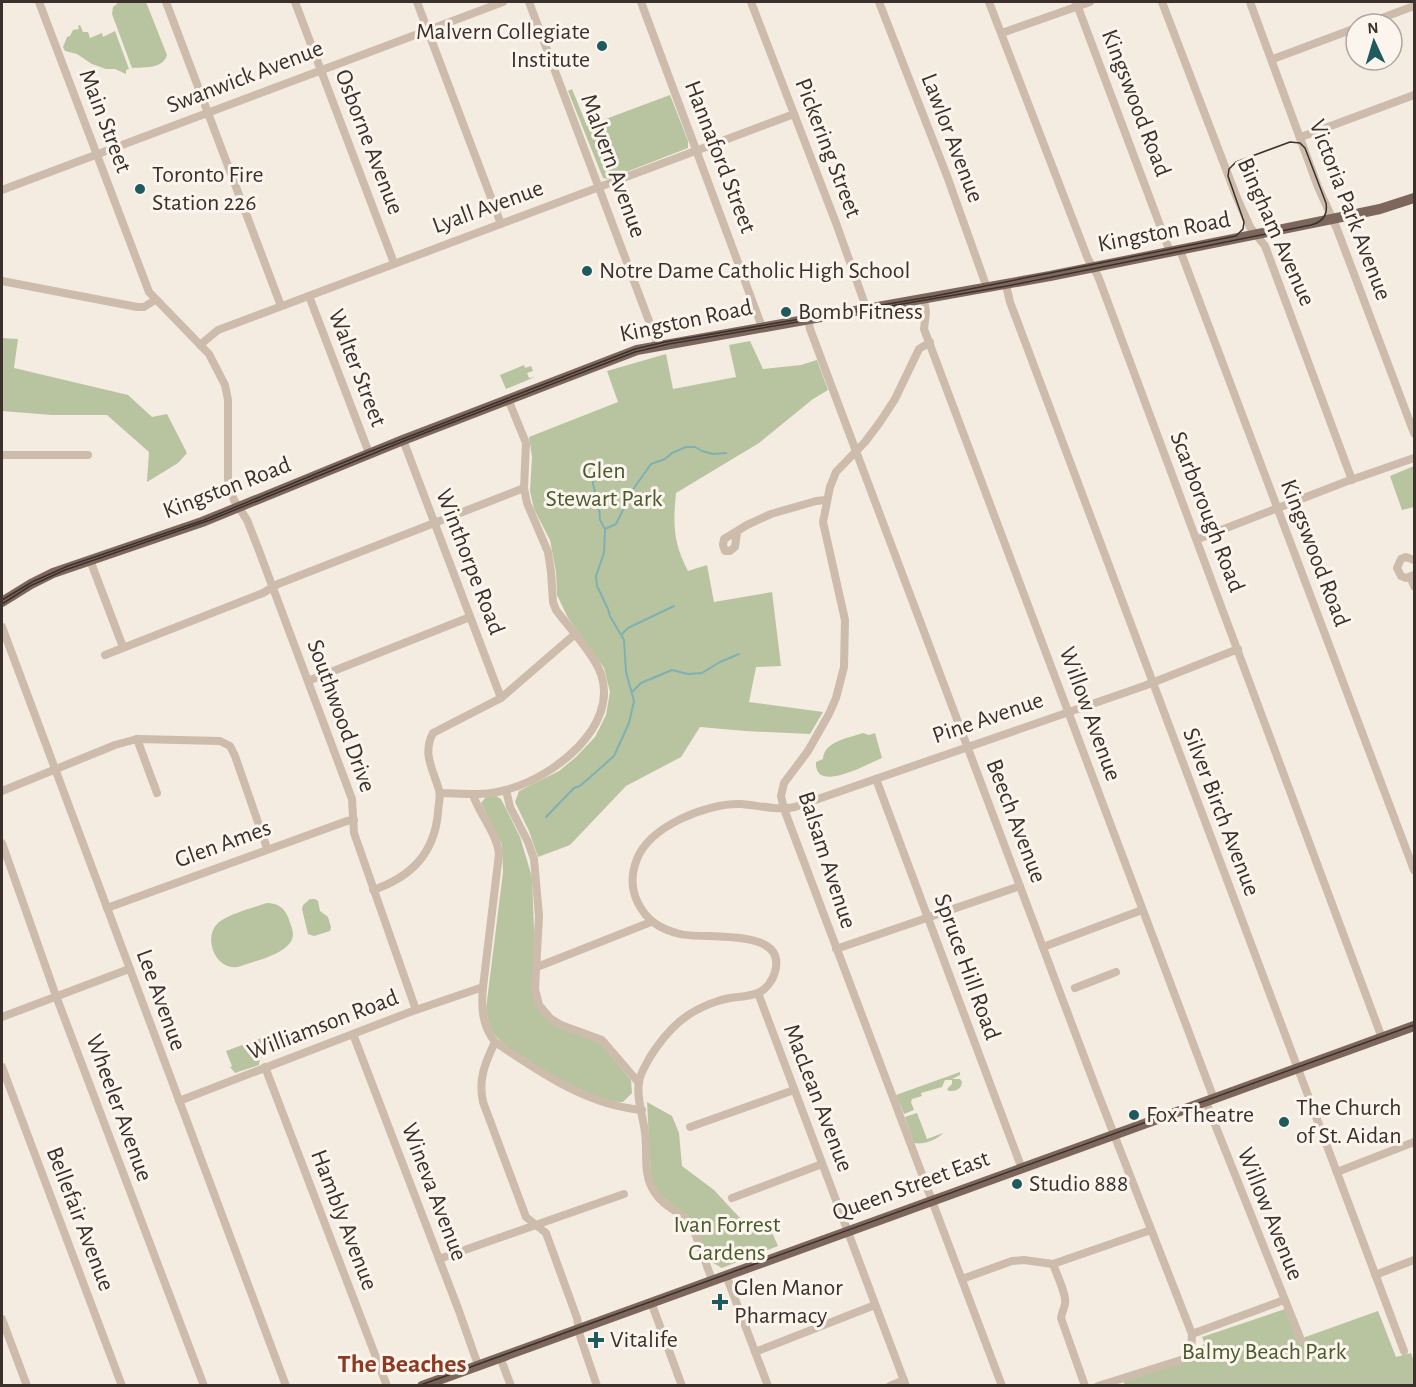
<svg xmlns="http://www.w3.org/2000/svg" width="1416" height="1387" font-family="'Alegreya Sans',sans-serif">
  <style>
    .green { fill: #b8c4a0 }
    .lines { fill: none; stroke-linecap: round; stroke-linejoin: round }
    .stream { stroke: #7fb0b2; stroke-width: 2 }
    .minor { stroke: #cdbbac; stroke-width: 8 }
    .major { stroke: #7d675c; stroke-width: 10 }
    .tram { stroke: #3b302b; stroke-width: 1.5 }
    .poi-dot { fill: #1f5a5e; stroke: #fbf5ee; stroke-width: 2 }
    .labels { text-anchor: middle; dominant-baseline: central; stroke-width: 6; stroke-linejoin: round; paint-order: stroke }
    .poi-label { font-size: 24px; fill: #3b302b; stroke: #fbf5ee; text-anchor: start }
    .street-label { font-size: 24px; fill: #3b302b; stroke: #fbf5ee }
    .park-label { font-size: 24px; fill: #4a5a2e; stroke: #fbf5ee }
    .neighbourhood-label { font-size: 26px; font-weight: bold; fill: #8c3b22; stroke: #fbf5ee }
  </style>
  <rect width="100%" height="100%" fill="#f4ebe1"/>
  <g class="green">
    <path d="M119,2H146L167,55C163,69 145,67 132,68L112,14L113,7Z"/>
    <path d="M80,25L83,32H88L90,38L102,33L103,37L115,31L129,69L126,70V74L115,69H106L92,64L77,54L65,51L63,47L67,37L70,36L73,30L79,29L78,26Z"/>
    <path d="M572,89L587,126L670,95L688,141V148L608,179L603,178L568,91Z"/>
    <path d="M2,338L18,339L14,368L128,395L152,417L167,414L187,453L178,463L147,482L149,452L107,415H52L2,411Z"/>
    <path d="M750,341L763,369L801,365L817,360L828,390L813,399L759,443L676,493C673,525 673,542 688,571L707,565L714,602L772,592L781,666L756,667L749,702L823,712L810,734L745,731L700,727L681,757L626,786L570,845L538,857L529,831L515,802L519,791L559,771L576,757L595,737L606,715L610,692L604,668L568,618L557,595L556,572L550,540L534,509L530,491L532,457L529,437L618,402L607,371L666,354L673,389L736,377L729,345Z"/>
    <path d="M524,365L525,368L531,366L533,371L527,373L529,378L535,377L506,389L500,375Z"/>
    <path d="M1414,466V507L1402,510L1390,476Z"/>
    <path d="M863,733L869,735L875,733L882,758C869,763 814,795 816,762L823,759C824,741 849,738 863,733Z"/>
    <path d="M496,796L501,799L520,837L532,877L537,1007C556,1036 577,1029 601,1044L631,1080L632,1093L623,1102C597,1104 512,1056 495,1035C489,1027 488,1019 486,1009L503,872L502,845L481,803L486,797Z"/>
    <path d="M310,899H315L318,901L320,911L328,917L331,927L330,931L314,936L308,934L302,909L303,905Z"/>
    <path d="M267,903C278,903 284,908 288,917C290,923 293,929 293,935C292,953 255,961 241,966C218,974 202,940 217,924C225,915 255,907 267,903Z"/>
    <path d="M264,1037L266,1046L263,1047L265,1054L260,1059L259,1065L235,1073L230,1067L232,1066L226,1051Z"/>
    <path d="M960,1072V1075L952,1079H960L962,1082C961,1090 956,1091 949,1091L947,1089L952,1084V1080H945L942,1087L921,1093L922,1096L912,1099L911,1102L914,1110L904,1114L896,1095Z"/>
    <path d="M647,1102L672,1116L679,1133L682,1166L714,1190L739,1217L753,1225L767,1221L778,1246L722,1268L708,1260L694,1222L659,1194L651,1178Z"/>
    <path d="M917,1113L927,1139L943,1133C937,1140 923,1145 914,1143L905,1117Z"/>
    <path d="M1285,1309L1297,1340L1378,1311L1396,1357L1411,1353L1414,1362V1385L1125,1386L1123,1380L1183,1356L1182,1352L1205,1344L1202,1337Z"/>
  </g>
  <g class="lines">
    <g class="stream">
      <path d="M605,529L616,524L634,488L651,464L665,459L672,453L686,447H695L702,451L713,454L726,453"/>
      <path d="M622,634L628,628L674,606"/>
      <path d="M633,691L641,683L672,670L688,674L702,673L720,662L739,654"/>
      <path d="M546,817L574,788L580,786L614,756L629,723L634,701L626,672L624,640L610,616L608,609L597,586L596,576L604,553L605,529L600,520L599,507L593,484L594,471"/>
    </g>
    <g class="minor">
      <path d="M39,2L149,292L209,354L225,385L228,400V483L234,500L247,520L258,548L352,799L354,833L416,1010"/>
      <path d="M166,2L281,306"/>
      <path d="M295,2L394,263"/>
      <path d="M417,2L501,224"/>
      <path d="M529,2L658,345"/>
      <path d="M641,2L762,327"/>
      <path d="M751,2L836,223L867,310"/>
      <path d="M879,2L947,176L987,288"/>
      <path d="M989,2L1088,259L1098,276L1382,1038"/>
      <path d="M1076,2L1170,252"/>
      <path d="M1162,2L1237,198L1250,227L1265,246L1352,480"/>
      <path d="M1250,2L1318,187L1337,229L1414,433"/>
      <path d="M1366,24L1414,6"/>
      <path d="M1002,33L1090,2"/>
      <path d="M1273,59L1356,28"/>
      <path d="M1301,137L1414,95"/>
      <path d="M2,190L503,2"/>
      <path d="M1180,250L1414,870"/>
      <path d="M2,281L137,307H144L155,300"/>
      <path d="M1006,285L1010,302L1404,1351"/>
      <path d="M309,296L369,453"/>
      <path d="M924,300L926,312L924,329L1214,1099"/>
      <path d="M808,319L810,329L1097,1091L1192,1334L1191,1354L1184,1359L1098,1386"/>
      <path d="M930,342L919,349L895,399L880,422L865,442L836,472L830,487L823,522L845,620L844,667L836,698L829,714L808,751L784,783L781,796L784,809L1002,1386"/>
      <path d="M200,345L218,330L794,114"/>
      <path d="M403,440L501,698"/>
      <path d="M2,455H88"/>
      <path d="M737,532L735,547L730,551H725L723,545L724,539L747,525L771,514L816,501L826,500"/>
      <path d="M1198,539L1345,482L1414,458"/>
      <path d="M90,560L123,647"/>
      <path d="M1414,560L1406,557L1401,559L1397,568L1401,576L1406,578L1414,575"/>
      <path d="M1411,578L1414,586"/>
      <path d="M2,627L286,1386"/>
      <path d="M105,655L263,593L278,584L524,488"/>
      <path d="M308,681L470,617"/>
      <path d="M137,739L157,793"/>
      <path d="M876,779L1022,1169"/>
      <path d="M506,790L510,807L528,842L534,859L539,916L535,989L539,1005L551,1019L561,1025L602,1040L639,1083"/>
      <path d="M2,791L115,745L137,739L220,741L230,746L235,756L267,848"/>
      <path d="M440,793C464,794 486,796 509,789C553,777 619,727 601,674C594,655 569,627 556,610L553,602L551,572L548,552L527,503L524,488L526,443L508,399"/>
      <path d="M473,795C480,815 497,834 499,854L483,987C481,1008 482,1025 495,1042C540,1072 586,1105 642,1110"/>
      <path d="M2,843L56,996L204,1386"/>
      <path d="M373,890C411,877 434,854 438,813C438,806 441,797 439,790C433,769 422,754 433,733L501,698L574,635"/>
      <path d="M107,908L347,821L354,820"/>
      <path d="M1043,947L1142,910"/>
      <path d="M836,949L1020,886"/>
      <path d="M537,967L651,922"/>
      <path d="M1075,988L1116,972"/>
      <path d="M758,993L906,1386"/>
      <path d="M2,1017L129,969"/>
      <path d="M353,1034L459,1311L478,1365"/>
      <path d="M495,1042C485,1063 478,1079 483,1102L526,1217L546,1233L577,1318L580,1336L597,1386"/>
      <path d="M2,1067L122,1386"/>
      <path d="M265,1067L387,1386"/>
      <path d="M179,1101L410,1012L483,987"/>
      <path d="M1206,1102L1301,1340"/>
      <path d="M690,1127L794,1090"/>
      <path d="M1337,1172L1414,1142"/>
      <path d="M732,1198L822,1164"/>
      <path d="M439,1259L624,1194"/>
      <path d="M1053,1264C1056,1273 1067,1295 1065,1304C1064,1309 1062,1312 1061,1318L1085,1386"/>
      <path d="M726,1275L768,1386"/>
      <path d="M1375,1275L1414,1260"/>
      <path d="M962,1279L1012,1261L1024,1260L1053,1264L1151,1230"/>
      <path d="M712,1280L692,1225C683,1212 665,1209 655,1193C642,1174 648,1153 645,1132C643,1116 636,1097 639,1082C640,1073 646,1065 650,1057C668,1029 686,1011 718,1001C731,996 746,998 758,993C766,990 773,980 775,972C788,926 702,940 680,934C660,929 647,921 638,903C631,889 631,874 637,859C650,826 707,803 740,804C758,805 777,811 795,807L1144,686L1238,649"/>
      <path d="M651,1302L682,1386"/>
      <path d="M2,1319L27,1386"/>
      <path d="M1192,1334L1284,1300"/>
      <path d="M755,1352L875,1305"/>
      <path d="M500,1357L511,1386"/>
      <path d="M890,1386L904,1380"/>
    </g>
    <g class="major">
      <path d="M2,602L31,584L53,573L202,522L403,440L637,350L1050,276L1332,219L1380,209L1414,198"/>
      <path d="M422,1386L1414,1026"/>
    </g>
    <g class="tram">
      <path d="M2,600L32,582L68,566L204,520L369,452L635,349L665,342L935,296L1236,236L1243,229L1244,222L1228,176L1229,169L1236,162L1290,142L1300,143L1305,148L1326,203C1328,215 1323,222 1311,225L1007,286L669,344L635,352L404,441L210,520L65,570L30,586L2,604"/>
      <path d="M418,1386L1414,1025"/>
    </g>
  </g>
  <g class="poi-dot">
    <circle cx="602" cy="46" r="6"/>
    <circle cx="140" cy="189" r="6"/>
    <circle cx="587" cy="271" r="6"/>
    <circle cx="786" cy="312" r="6"/>
    <circle cx="1134" cy="1115" r="6"/>
    <circle cx="1284" cy="1122" r="6"/>
    <circle cx="1017" cy="1184" r="6"/>
    <path d="M717 1293h6v6h6v6h-6v6h-6v-6h-6v-6h6z"/>
    <path d="M593 1331h6v6h6v6h-6v6h-6v-6h-6v-6h6z"/>
  </g>
  <g class="labels">
    <g class="poi-label">
      <text x="590" y="32" text-anchor="end">Malvern Collegiate<tspan x="590" dy="28">Institute</tspan></text>
      <text x="152" y="175">Toronto Fire<tspan x="152" dy="28">Station 226</tspan></text>
      <text x="599" y="271">Notre Dame Catholic High School</text>
      <text x="798" y="312">Bomb Fitness</text>
      <text x="1296" y="1108">The Church<tspan x="1296" dy="28">of St. Aidan</tspan></text>
      <text x="1146" y="1115">Fox Theatre</text>
      <text x="1029" y="1184">Studio 888</text>
      <text x="734" y="1288">Glen Manor<tspan x="734" dy="28">Pharmacy</tspan></text>
      <text x="610" y="1340">Vitalife</text>
    </g>
    <g class="street-label">
      <text transform="translate(245 77) rotate(-21)">Swanwick Avenue</text>
      <text transform="translate(1136 103) rotate(69)">Kingswood Road</text>
      <text transform="translate(105 121) rotate(69)">Main Street</text>
      <text transform="translate(952 138) rotate(69)">Lawlor Avenue</text>
      <text transform="translate(369 142) rotate(69)">Osborne Avenue</text>
      <text transform="translate(828 148) rotate(69)">Pickering Street</text>
      <text transform="translate(720 157) rotate(69)">Hannaford Street</text>
      <text transform="translate(613 166) rotate(70)">Malvern Avenue</text>
      <text transform="translate(488 207) rotate(-20)">Lyall Avenue</text>
      <text transform="translate(1350 210) rotate(69)">Victoria Park Avenue</text>
      <text transform="translate(1164 232) rotate(-11)">Kingston Road</text>
      <text transform="translate(1276 232) rotate(66)">Bingham Avenue</text>
      <text transform="translate(686 321) rotate(-12)">Kingston Road</text>
      <text transform="translate(357 368) rotate(69)">Walter Street</text>
      <text transform="translate(227 488) rotate(-21)">Kingston Road</text>
      <text transform="translate(1207 512) rotate(69)">Scarborough Road</text>
      <text transform="translate(1315 553) rotate(69)">Kingswood Road</text>
      <text transform="translate(470 562) rotate(69)">Winthorpe Road</text>
      <text transform="translate(1090 714) rotate(70)">Willow Avenue</text>
      <text transform="translate(341 716) rotate(70)">Southwood Drive</text>
      <text transform="translate(988 718) rotate(-19)">Pine Avenue</text>
      <text transform="translate(1221 812) rotate(69)">Silver Birch Avenue</text>
      <text transform="translate(1016 821) rotate(69)">Beech Avenue</text>
      <text transform="translate(223 844) rotate(-20)">Glen Ames</text>
      <text transform="translate(827 860) rotate(72)">Balsam Avenue</text>
      <text transform="translate(967 967) rotate(70)">Spruce Hill Road</text>
      <text transform="translate(161 1000) rotate(70)">Lee Avenue</text>
      <text transform="translate(323 1025) rotate(-21)">Williamson Road</text>
      <text transform="translate(818 1098) rotate(69)">MacLean Avenue</text>
      <text transform="translate(119 1108) rotate(70)">Wheeler Avenue</text>
      <text transform="translate(911 1186) rotate(-20)">Queen Street East</text>
      <text transform="translate(434 1192) rotate(69)">Wineva Avenue</text>
      <text transform="translate(1270 1214) rotate(68)">Willow Avenue</text>
      <text transform="translate(80 1219) rotate(69)">Bellefair Avenue</text>
      <text transform="translate(344 1220) rotate(69)">Hambly Avenue</text>
    </g>
    <g class="park-label">
      <text x="604" y="471">Glen<tspan x="604" dy="28">Stewart Park</tspan></text>
      <text x="727" y="1225">Ivan Forrest<tspan x="727" dy="28">Gardens</tspan></text>
      <text x="1264" y="1352">Balmy Beach Park</text>
    </g>
    <g class="neighbourhood-label">
      <text x="402" y="1364">The Beaches</text>
    </g>
  </g>
  <rect width="1416" height="1387" fill="none" stroke="#3b302b" stroke-width="6"/>
  <g transform="translate(1374 42) rotate(356)"><circle r="28" fill="#fbf5ee" stroke="#aea6a0" stroke-width="1.5"/>
  <path d="M0-4.5L10 22L0 15L-10 22Z" fill="#1f5a5e"/>
  <text y="-9" font-size="16" font-weight="bold" text-anchor="middle" fill="#3b302b">N</text>
  </g>
</svg>
